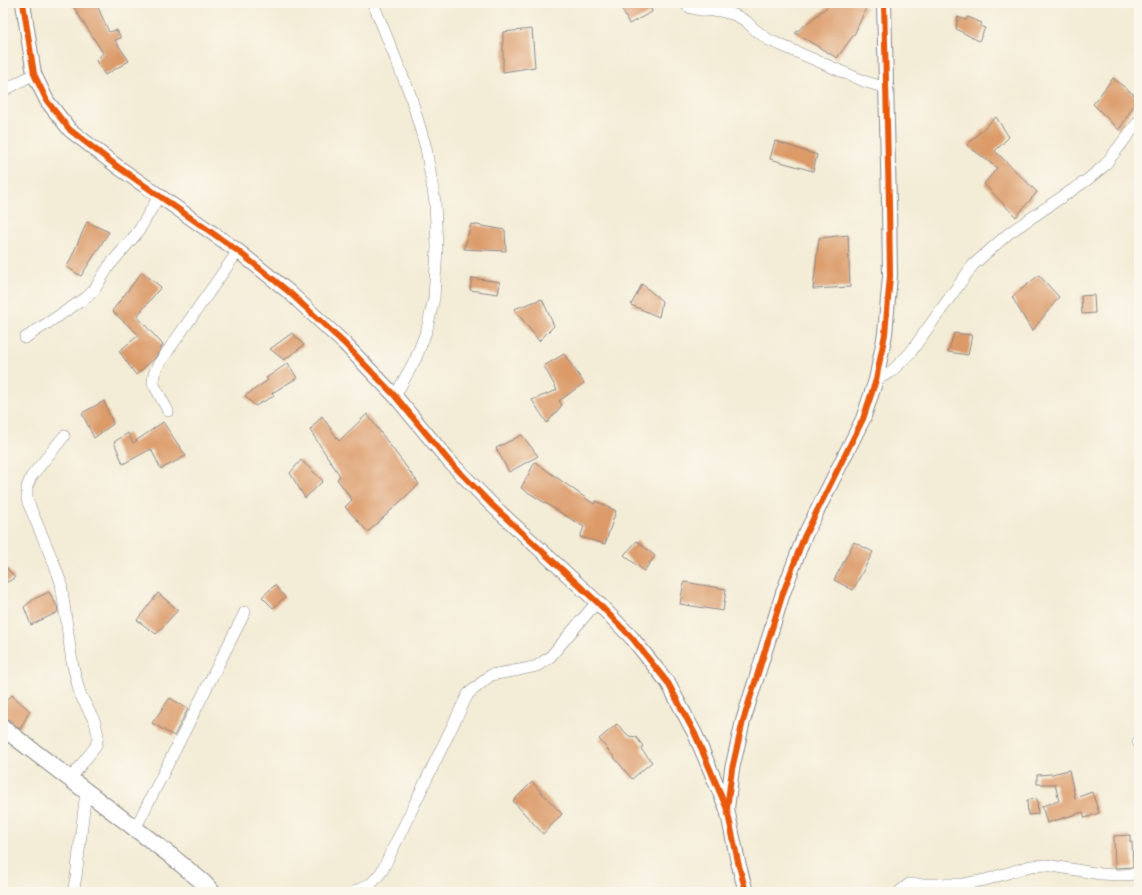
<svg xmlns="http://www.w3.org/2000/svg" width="1142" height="895" font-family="Caveat,sans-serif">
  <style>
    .building { fill: #db9a68 }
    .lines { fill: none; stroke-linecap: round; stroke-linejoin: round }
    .minor-casing { stroke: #8a8788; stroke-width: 12 }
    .tertiary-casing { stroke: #8a8788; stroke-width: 16 }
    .secondary-casing { stroke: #8a8788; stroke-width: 18 }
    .minor { stroke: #fff; stroke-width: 11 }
    .tertiary { stroke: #fff; stroke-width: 14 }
    .secondary { stroke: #fff; stroke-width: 16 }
    .cycleway-casing { stroke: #fbf7ec; stroke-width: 8 }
    .cycleway { stroke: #e8590c; stroke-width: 6 }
  </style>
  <rect width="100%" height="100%" fill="#fbf7ec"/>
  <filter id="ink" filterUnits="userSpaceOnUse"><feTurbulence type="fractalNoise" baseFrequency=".025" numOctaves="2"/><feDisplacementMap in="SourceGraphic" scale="8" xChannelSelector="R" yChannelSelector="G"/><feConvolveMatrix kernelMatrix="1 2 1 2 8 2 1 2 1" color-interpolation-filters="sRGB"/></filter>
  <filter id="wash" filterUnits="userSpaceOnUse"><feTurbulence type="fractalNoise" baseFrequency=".012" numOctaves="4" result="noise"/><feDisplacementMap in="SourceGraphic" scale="16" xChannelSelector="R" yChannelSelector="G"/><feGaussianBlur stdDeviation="0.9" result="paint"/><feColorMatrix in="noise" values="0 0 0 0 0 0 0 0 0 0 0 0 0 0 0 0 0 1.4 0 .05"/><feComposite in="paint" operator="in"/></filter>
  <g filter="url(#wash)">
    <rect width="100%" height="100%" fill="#f3ecd6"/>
    <g id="blocks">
      <g class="building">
        <path d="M71,3H96L109,32L117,30L121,38L115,40L129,61L105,75L96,61L103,53Z"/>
        <path d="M619,3H649L652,12L629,24Z"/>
        <path d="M832,3H859L866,8L855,33L837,58L795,33Z"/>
        <path d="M958,17L966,20L968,17L982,23L980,26L985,28L979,41L956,29Z"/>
        <path d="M532,29L535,67L503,72V32Z"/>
        <path d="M1113,78L1138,98L1119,130L1093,104Z"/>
        <path d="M996,117L1009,137L995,151L1037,192L1016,217L984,184L997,168L967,145Z"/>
        <path d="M775,141L817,155L813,171L770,159Z"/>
        <path d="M87,222L109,232L81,276L67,267Z"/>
        <path d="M471,224L505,230L506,251L464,249Z"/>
        <path d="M848,235L850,287L813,289L819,238Z"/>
        <path d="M142,272L161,287L137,316L163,345L155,358L136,375L119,351L139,335L112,311Z"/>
        <path d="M1039,275L1059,297L1032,331L1012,297Z"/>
        <path d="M472,278L500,282L498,294L470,290Z"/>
        <path d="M642,284L662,301L659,317L631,305Z"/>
        <path d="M1094,295L1095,313L1082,314L1081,296Z"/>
        <path d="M542,299L554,326L539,341L514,309Z"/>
        <path d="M292,333L304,345L284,360L270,349Z"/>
        <path d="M954,333L972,335L968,355L948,352Z"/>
        <path d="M564,354L584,383L559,401L562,405L547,423L532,400L557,390L544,366Z"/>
        <path d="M288,363L297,378L272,393L274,396L255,406L245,396L268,380L266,378Z"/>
        <path d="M104,401L113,424L94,438L82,413Z"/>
        <path d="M367,414L419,484L368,532L345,507L352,500L337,479L340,476L310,430L322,416L339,441Z"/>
        <path d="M163,422L186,456L161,469L151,449L123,464L114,442L128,433L133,443Z"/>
        <path d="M522,435L538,456L509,472L496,448Z"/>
        <path d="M301,460L323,481L305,498L290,473Z"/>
        <path d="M535,462L594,504L596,501L616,511L605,544L580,537L584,527L521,488Z"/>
        <path d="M637,541L655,556L644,571L624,555Z"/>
        <path d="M854,542L873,552L853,590L834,580Z"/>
        <path d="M3,563L15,578L3,584Z"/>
        <path d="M684,582L726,589L723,611L680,604Z"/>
        <path d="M275,585L285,597L273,608L262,597Z"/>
        <path d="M49,592L57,606L58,612L31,625L24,607L34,599Z"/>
        <path d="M158,593L178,610L156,634L137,620Z"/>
        <path d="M12,695L30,711L20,729L3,715V704Z"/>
        <path d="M170,698L188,709L174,736L152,723Z"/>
        <path d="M617,724L629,736L636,737L643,746L641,749L652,762L632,779L599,739Z"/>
        <path d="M1069,770L1075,798L1092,792L1099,813L1085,818L1083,812L1047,823L1042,806L1059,801L1055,784H1037V775L1052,774Z"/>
        <path d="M532,782L562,814L543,834L513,801Z"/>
        <path d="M1037,799L1038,814L1028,815L1027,800Z"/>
        <path d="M1130,835V842H1132L1133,867L1115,868L1114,836Z"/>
      </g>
    </g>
  </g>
  <g filter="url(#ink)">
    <use href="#blocks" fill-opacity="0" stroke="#8a8788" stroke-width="1"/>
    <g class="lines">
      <g class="minor-casing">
        <g id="minor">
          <path d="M373,3L410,94L426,148L435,202L437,247L434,298L427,329L416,358L395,396"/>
          <path d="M684,3L691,8L700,10L720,11L735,15L746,21L754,29L769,40L866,82L887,88"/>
          <path d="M3,91L34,74"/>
          <path d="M25,338L87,297L94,290L109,266L138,232L159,196"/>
          <path d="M876,380L892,371L910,353L973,265L1009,233L1087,180L1104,166L1139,121"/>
          <path d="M168,411L153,383L154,374L158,365L238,251"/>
          <path d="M64,436L31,477L27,487V500L55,566L61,583L72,662L80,694L95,722L98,736L96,746L70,779"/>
          <path d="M1138,742H1139"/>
          <path d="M135,829L245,612"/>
          <path d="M73,892L76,877L86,791"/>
          <path d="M354,892L372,883L382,871L468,694L491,675L519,670L537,666L550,657L597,602"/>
          <path d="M899,892L909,884H963L985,880L1030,866L1046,865L1101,874L1119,875L1139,874"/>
        </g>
      </g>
      <g class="tertiary-casing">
        <g id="tertiary">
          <path d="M23,3L34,74L47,101L70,130L118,167L238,251L289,292L344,343L395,396L449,461L491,504L597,602L632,638L668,683L695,734L727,809"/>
          <path d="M746,892L738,862L727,809L732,769L743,721L783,593L804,537L863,419L876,380L885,334L890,276L889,204L884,3"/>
        </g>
      </g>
      <g class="secondary-casing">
        <path id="secondary" d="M3,728L170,855L204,883L212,892"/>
      </g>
      <use href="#minor" class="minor"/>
      <use href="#tertiary" class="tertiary"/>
      <use href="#secondary" class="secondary"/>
      <g class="cycleway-casing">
        <g id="cycleway">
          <path d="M23,3L34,74L47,101L70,130L118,167L238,251L289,292L344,343L395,396L449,461L491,504L597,602L632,638L668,683L695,734L727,809"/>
          <path d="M746,892L738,862L727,809L732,769L743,721L783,593L804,537L863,419L876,380L885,334L890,276L889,204L884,3"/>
        </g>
      </g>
      <use href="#cycleway" class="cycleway"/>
    </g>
  </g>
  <rect width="1142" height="895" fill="none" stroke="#fbf7ec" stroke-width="16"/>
</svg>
